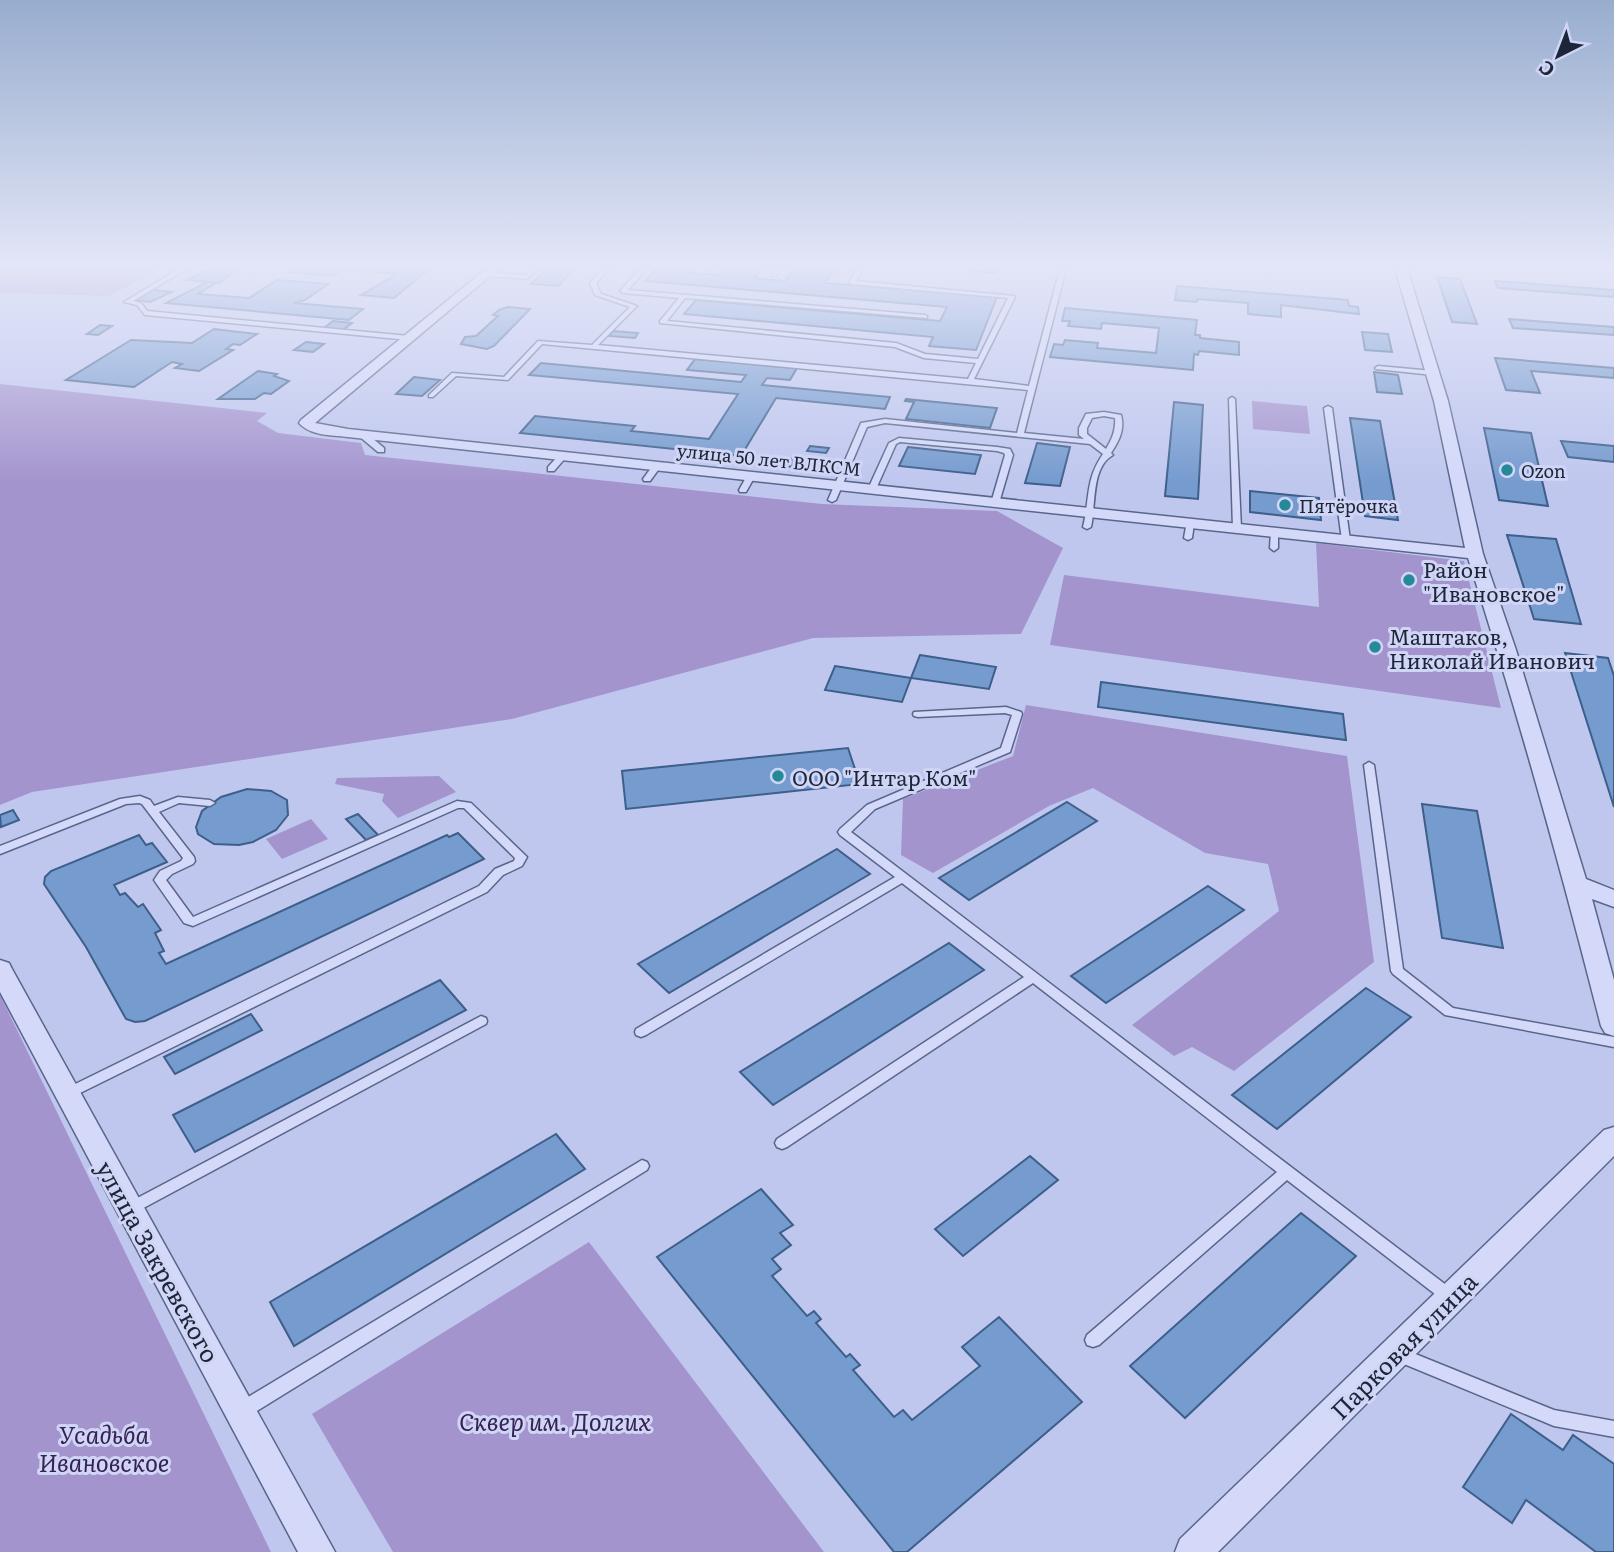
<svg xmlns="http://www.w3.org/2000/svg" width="1614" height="1552" font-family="Literata,serif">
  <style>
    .green { fill: #a494ce }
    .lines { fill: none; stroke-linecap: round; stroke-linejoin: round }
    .river { fill: #c1a3a8; fill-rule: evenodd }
    .building { fill: #759bcf; stroke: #3d5f89; stroke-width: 2 }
    .service-casing { stroke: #586789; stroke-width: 3 }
    .minor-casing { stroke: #586789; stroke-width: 3 }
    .service { fill: #d4d9fa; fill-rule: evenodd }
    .minor { fill: #d4d9fa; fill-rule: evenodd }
    .poi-dot { fill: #26899a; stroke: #d0d5f6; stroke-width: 2.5 }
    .labels { text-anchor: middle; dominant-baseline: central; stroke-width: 6; stroke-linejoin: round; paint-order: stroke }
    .far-street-label { font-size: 18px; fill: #1c2638; stroke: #d0d5f6 }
    .far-poi-label { font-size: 18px; fill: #1c2638; stroke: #d0d5f6; text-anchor: start }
    .poi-label { font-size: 21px; fill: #1c2638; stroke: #d0d5f6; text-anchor: start }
    .near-street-label { font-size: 24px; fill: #1c2638; stroke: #d0d5f6 }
    .near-park-label { font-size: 24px; font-style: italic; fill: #372255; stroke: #d0d5f6 }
  </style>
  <rect width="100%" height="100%" fill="#c0c7ef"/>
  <g class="green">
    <path d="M0,265H168L109,296L0,293Z"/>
    <path d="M0,384L267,413L257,421L278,433L361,443L365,455L822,504L997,511L1063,548L1021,634L813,638L512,719L32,792L0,805Z"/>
    <path d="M1252,401L1307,406L1310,434L1253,429Z"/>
    <path d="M1316,543L1464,561L1501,708L1050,645L1064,575L1319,607Z"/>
    <path d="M1026,705L1347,756L1374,962L1234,1071L1192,1047L1174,1056L1132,1025L1279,911L1268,864L1205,853L1093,788L1049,806L933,873L901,855L903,799L1013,756Z"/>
    <path d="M439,776L456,792L398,818L382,801L384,794L335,784L337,778Z"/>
    <path d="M311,819L328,839L282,859L266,839Z"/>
    <path d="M0,995L271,1552H0Z"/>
    <path d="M589,1242L824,1552H393L312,1414Z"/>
  </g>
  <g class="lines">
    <path class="river" d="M8,265H48L45,270L0,281V267Z"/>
  </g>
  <g class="building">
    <path d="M217,265H242L219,283L187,280Z"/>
    <path d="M301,265L406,267L434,265L394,298L361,295L397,274L343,269L332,276L290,272Z"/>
    <path d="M552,265H579L558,286L531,284Z"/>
    <path d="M660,265H696L689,273L721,275L729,265H765L754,278L785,281L796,265H836L825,283L997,297L976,350L929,346L933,337L684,314L696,300L940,321L947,307L645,281Z"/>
    <path d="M973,265H998L996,273L971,271Z"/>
    <path d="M1437,277L1460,279L1477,324L1452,322Z"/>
    <path d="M277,280L328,284L305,300L294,303L363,309L349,320L166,303L207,282L216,283L198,294L249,298Z"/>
    <path d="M1495,281L1614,290V297L1498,288Z"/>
    <path d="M1177,286L1348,300L1349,306L1358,307L1359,314L1281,305V317L1248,314V303L1197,299V302L1175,300Z"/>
    <path d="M152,290L172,292L150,302L137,300Z"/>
    <path d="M508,307L530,309L494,346L487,349L461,344L465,337L476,336L498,316L493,315L499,310Z"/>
    <path d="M1065,308L1197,320L1195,335H1200V338L1239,342V355L1199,351L1198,355L1194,354L1193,370L1050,357L1054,344L1063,345L1065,340L1098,343L1097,348L1156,353L1159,328L1102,323L1101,329L1068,326L1070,321H1062Z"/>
    <path d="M1509,319L1614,327V335L1513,328Z"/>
    <path d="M333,321L352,323L343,330L324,328Z"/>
    <path d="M100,325L112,326L98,335L87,334Z"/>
    <path d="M214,329L257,334L240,345L233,344L226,349L233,350L199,371L175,368L182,364L172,362L134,387L66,380L131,340L192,343Z"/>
    <path d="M613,331L638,333L635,338L609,336Z"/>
    <path d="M1362,332L1388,334L1392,352L1365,350Z"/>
    <path d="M306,342L324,344L313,352L294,350Z"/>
    <path d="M1495,358L1614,368V378L1531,371L1540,393L1506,390Z"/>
    <path d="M695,359L797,368L790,380L767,378L762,385L890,397L885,409L776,398L741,456L520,433L535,416L635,426L631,431L709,439L738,394L529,375L541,363L741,382L746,375L687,370Z"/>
    <path d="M258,371L277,374L274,376L289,381L271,394L264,393L255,399H218Z"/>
    <path d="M1374,372L1398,375L1402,394L1377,392Z"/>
    <path d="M414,377L440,380L422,396L396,394Z"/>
    <path d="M906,399L997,408L990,428L906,419L914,402L905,401Z"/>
    <path d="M1174,402L1203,405L1198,499L1165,496Z"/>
    <path d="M1350,418L1380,421L1398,520L1365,516Z"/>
    <path d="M1484,428L1531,433L1548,506L1499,500Z"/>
    <path d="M1561,441L1614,446V462L1568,457Z"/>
    <path d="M1037,443L1070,447L1060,486L1025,483Z"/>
    <path d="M810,446L829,448L826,453L807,451Z"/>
    <path d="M908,447L981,455L975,474L899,466Z"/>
    <path d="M787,458L801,460L800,462L816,463L813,469L783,466Z"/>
    <path d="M1250,491L1319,498L1321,520L1250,512Z"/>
    <path d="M1507,535L1556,539L1581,624L1534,619Z"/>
    <path d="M1565,653L1608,658L1614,676V807Z"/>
    <path d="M920,655L996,667L989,689L911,678Z"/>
    <path d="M835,666L911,678L902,702L825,690Z"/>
    <path d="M1101,682L1343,714L1346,740L1098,707Z"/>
    <path d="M848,748L860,784L626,809L622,771Z"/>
    <path d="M247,789L271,791L287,800L288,815L276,830L253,842L239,845L214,844L198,834L196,827L202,811L221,797Z"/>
    <path d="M1067,802L1097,821L969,900L939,878Z"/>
    <path d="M1422,804L1477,811L1503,948L1442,938Z"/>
    <path d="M13,810L19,820L1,827L0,815Z"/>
    <path d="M358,814L378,835L366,840L346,819Z"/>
    <path d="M458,833L484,859L145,1021L135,1022L126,1019L86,947L44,884L45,877L51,871L139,835L146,845L152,843L167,862L114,885L120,895L125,893L138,907L143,904L161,930L155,933L164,951L159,953L166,964L447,835L449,837Z"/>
    <path d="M837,849L870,874L669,993L638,964Z"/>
    <path d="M1208,886L1244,910L1106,1003L1071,976Z"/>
    <path d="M949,943L984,970L773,1105L740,1072Z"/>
    <path d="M440,980L466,1010L195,1152L173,1115Z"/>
    <path d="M1366,988L1411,1017L1277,1129L1232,1095Z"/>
    <path d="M251,1014L262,1030L175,1074L164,1057Z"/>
    <path d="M556,1134L585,1169L294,1346L270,1302Z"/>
    <path d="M1030,1156L1058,1180L963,1256L935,1229Z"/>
    <path d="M761,1189L793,1225L780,1233L791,1245L772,1259L781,1269L772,1276L807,1316L814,1311L821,1319L816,1323L846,1357L850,1354L860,1365L853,1370L894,1417L903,1410L912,1420L980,1366L962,1347L999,1317L1082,1402L907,1552H894L657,1257Z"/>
    <path d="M1301,1213L1356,1256L1185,1418L1130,1366Z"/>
    <path d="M1511,1414L1563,1450L1573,1435L1614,1464V1552H1596L1526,1500L1512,1523L1463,1487Z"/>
  </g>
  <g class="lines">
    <g class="service-casing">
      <g id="service">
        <path d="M185,265H193L133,301L141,303L147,311L409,336L412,338L409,340L145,315L137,305L124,302Z"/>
        <path d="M536,265H543L526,279L487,276L484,274L487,272L525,275Z"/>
        <path d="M606,265H612L596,283L601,294L637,306L598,345L968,379L976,363L924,358L895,347L660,323V321L679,298L623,293L620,291L643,265H650L628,290L925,315L927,316V318L685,298L667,321L896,343L925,354L978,359L1008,298L852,284L849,282L860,265H866L856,281L1014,296L1015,297L974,379L1029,386L1061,265H1067L1024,433L1084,439L1079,435V428L1086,414L1104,412L1121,415C1125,430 1119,441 1111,453L1113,455C1091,467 1096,505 1091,527L1087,529L1083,527C1090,499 1085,480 1103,454L1090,444L885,423L867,427L836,500L832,502L828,500L861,423L885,419L1017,433L1028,390L542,344L508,380L456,376L433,397H429V395L452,373L504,377L538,341L592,345L630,307L595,295L590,283ZM1104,416L1115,418C1116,430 1112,439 1106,449L1087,434V428L1092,418Z"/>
        <path d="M710,265H716L710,271L707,269Z"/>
        <path d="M778,265H784L776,276H772L771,275Z"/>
        <path d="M1378,366L1433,371L1436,373L1433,375L1376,369L1375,368Z"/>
        <path d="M1232,397L1235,399L1241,528L1237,530L1233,528L1229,399Z"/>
        <path d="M1328,406L1332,408L1350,540L1346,542L1342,540L1324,408Z"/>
        <path d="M359,432H365L384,448V452H378L359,436Z"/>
        <path d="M899,438L997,447L1010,449L1013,455L999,503L995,505L991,503L1005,455L1004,453L997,451L900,442L896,444L876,489L872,491H869L868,489L889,443Z"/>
        <path d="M560,454L567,456L554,471H548V467Z"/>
        <path d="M654,464L661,466L650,481H644L643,479Z"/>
        <path d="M748,474L755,476L746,492H740L739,490Z"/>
        <path d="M1187,521H1190L1194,523L1192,538L1188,540L1184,538Z"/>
        <path d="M1271,530H1274L1278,532V548L1274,551L1270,548Z"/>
        <path d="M1006,707L1021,712L1022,714L1010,752L875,809L851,832L1454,1291L1457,1296L1454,1301L1449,1303L1444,1301L1287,1180L1099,1345L1093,1347L1087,1345L1085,1340L1087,1335L1277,1172L1033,983L787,1147L782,1149L777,1147L775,1143L777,1139L1024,977L902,883L646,1035L641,1037L636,1035L635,1032L636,1029L895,877L840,835L838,832L840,829L867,805L1001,748L1012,715L1005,713L918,717L914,716L913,714L914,712Z"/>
        <path d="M1369,762L1374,765L1403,969L1453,1008L1614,1037V1047L1445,1015L1393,974L1391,971L1364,765Z"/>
        <path d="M140,796L150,800L154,806L178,797L210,800L215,803L210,806L179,803L159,812L194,857L195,861L193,864L172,874L166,880L193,917L457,801L471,803L527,857L522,866L503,875L487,892L68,1099L63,1098L61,1094L63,1090L479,886L495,869L514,861L515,858L464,808H458L193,926L184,923L154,880L160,871L181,861L183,858L142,804L139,803L126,804L0,854V846L120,799Z"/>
        <path d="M481,1016L486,1018L487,1021L486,1024L136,1212L131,1214L126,1212L124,1208L126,1204Z"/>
        <path d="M642,1160L647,1162L649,1166L647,1170L247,1417L241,1419L235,1417L233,1411L235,1405Z"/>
        <path d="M1398,1347L1554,1410L1614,1421V1437L1554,1426L1392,1359L1390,1354L1392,1349Z"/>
      </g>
    </g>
    <g class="minor-casing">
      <g id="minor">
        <path d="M491,265H503L315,423L348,429L1465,548L1434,401L1394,265H1406L1448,401L1483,554L1516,650L1586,879L1614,890V907L1592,899L1614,980V1036L1605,1033L1601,1026C1561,869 1518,713 1468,558L348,437C331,435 311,436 299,423L301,420Z"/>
        <path d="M0,960L9,963L12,969L335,1552H298L0,992Z"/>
        <path d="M1614,1127V1156L1218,1552H1175L1180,1539L1604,1130Z"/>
      </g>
    </g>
    <use href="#service" class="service"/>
    <use href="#minor" class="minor"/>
  </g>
  <linearGradient id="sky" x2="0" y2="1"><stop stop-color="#98adce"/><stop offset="0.55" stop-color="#e3e6f8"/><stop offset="1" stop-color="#e3e6f8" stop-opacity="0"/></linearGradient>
  <rect width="1614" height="483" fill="url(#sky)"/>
  <g class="poi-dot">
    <circle cx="1507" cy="470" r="7"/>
    <circle cx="1285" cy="505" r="7"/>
    <circle cx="1409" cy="580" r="7"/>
    <circle cx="1375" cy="647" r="7"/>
    <circle cx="778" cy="776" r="7"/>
  </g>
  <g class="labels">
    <g class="far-street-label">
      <text transform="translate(769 459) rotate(6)">улица 50 лет ВЛКСМ</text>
    </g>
    <g class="far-poi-label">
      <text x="1521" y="470">Ozon</text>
      <text x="1299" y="505">Пятёрочка</text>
    </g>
    <g class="poi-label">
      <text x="1423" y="568">Район<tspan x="1423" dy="24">"Ивановское"</tspan></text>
      <text x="1389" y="635">Маштаков,<tspan x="1389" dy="24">Николай Иванович</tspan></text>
      <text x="792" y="776">ООО "Интар Ком"</text>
    </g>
    <g class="near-street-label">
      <text transform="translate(159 1261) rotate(61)">улица Закревского</text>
      <text transform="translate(1403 1345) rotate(-45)">Парковая улица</text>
    </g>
    <g class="near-park-label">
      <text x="555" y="1420">Сквер им. Долгих</text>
      <text x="104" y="1433">Усадьба<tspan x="104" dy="28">Ивановское</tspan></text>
    </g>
  </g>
  <g transform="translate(1558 56) rotate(222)" stroke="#d0d5f6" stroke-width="5" paint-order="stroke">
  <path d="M0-5L12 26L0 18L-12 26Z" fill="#1c2638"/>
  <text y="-10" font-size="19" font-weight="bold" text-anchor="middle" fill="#1c2638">С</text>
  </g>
</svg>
